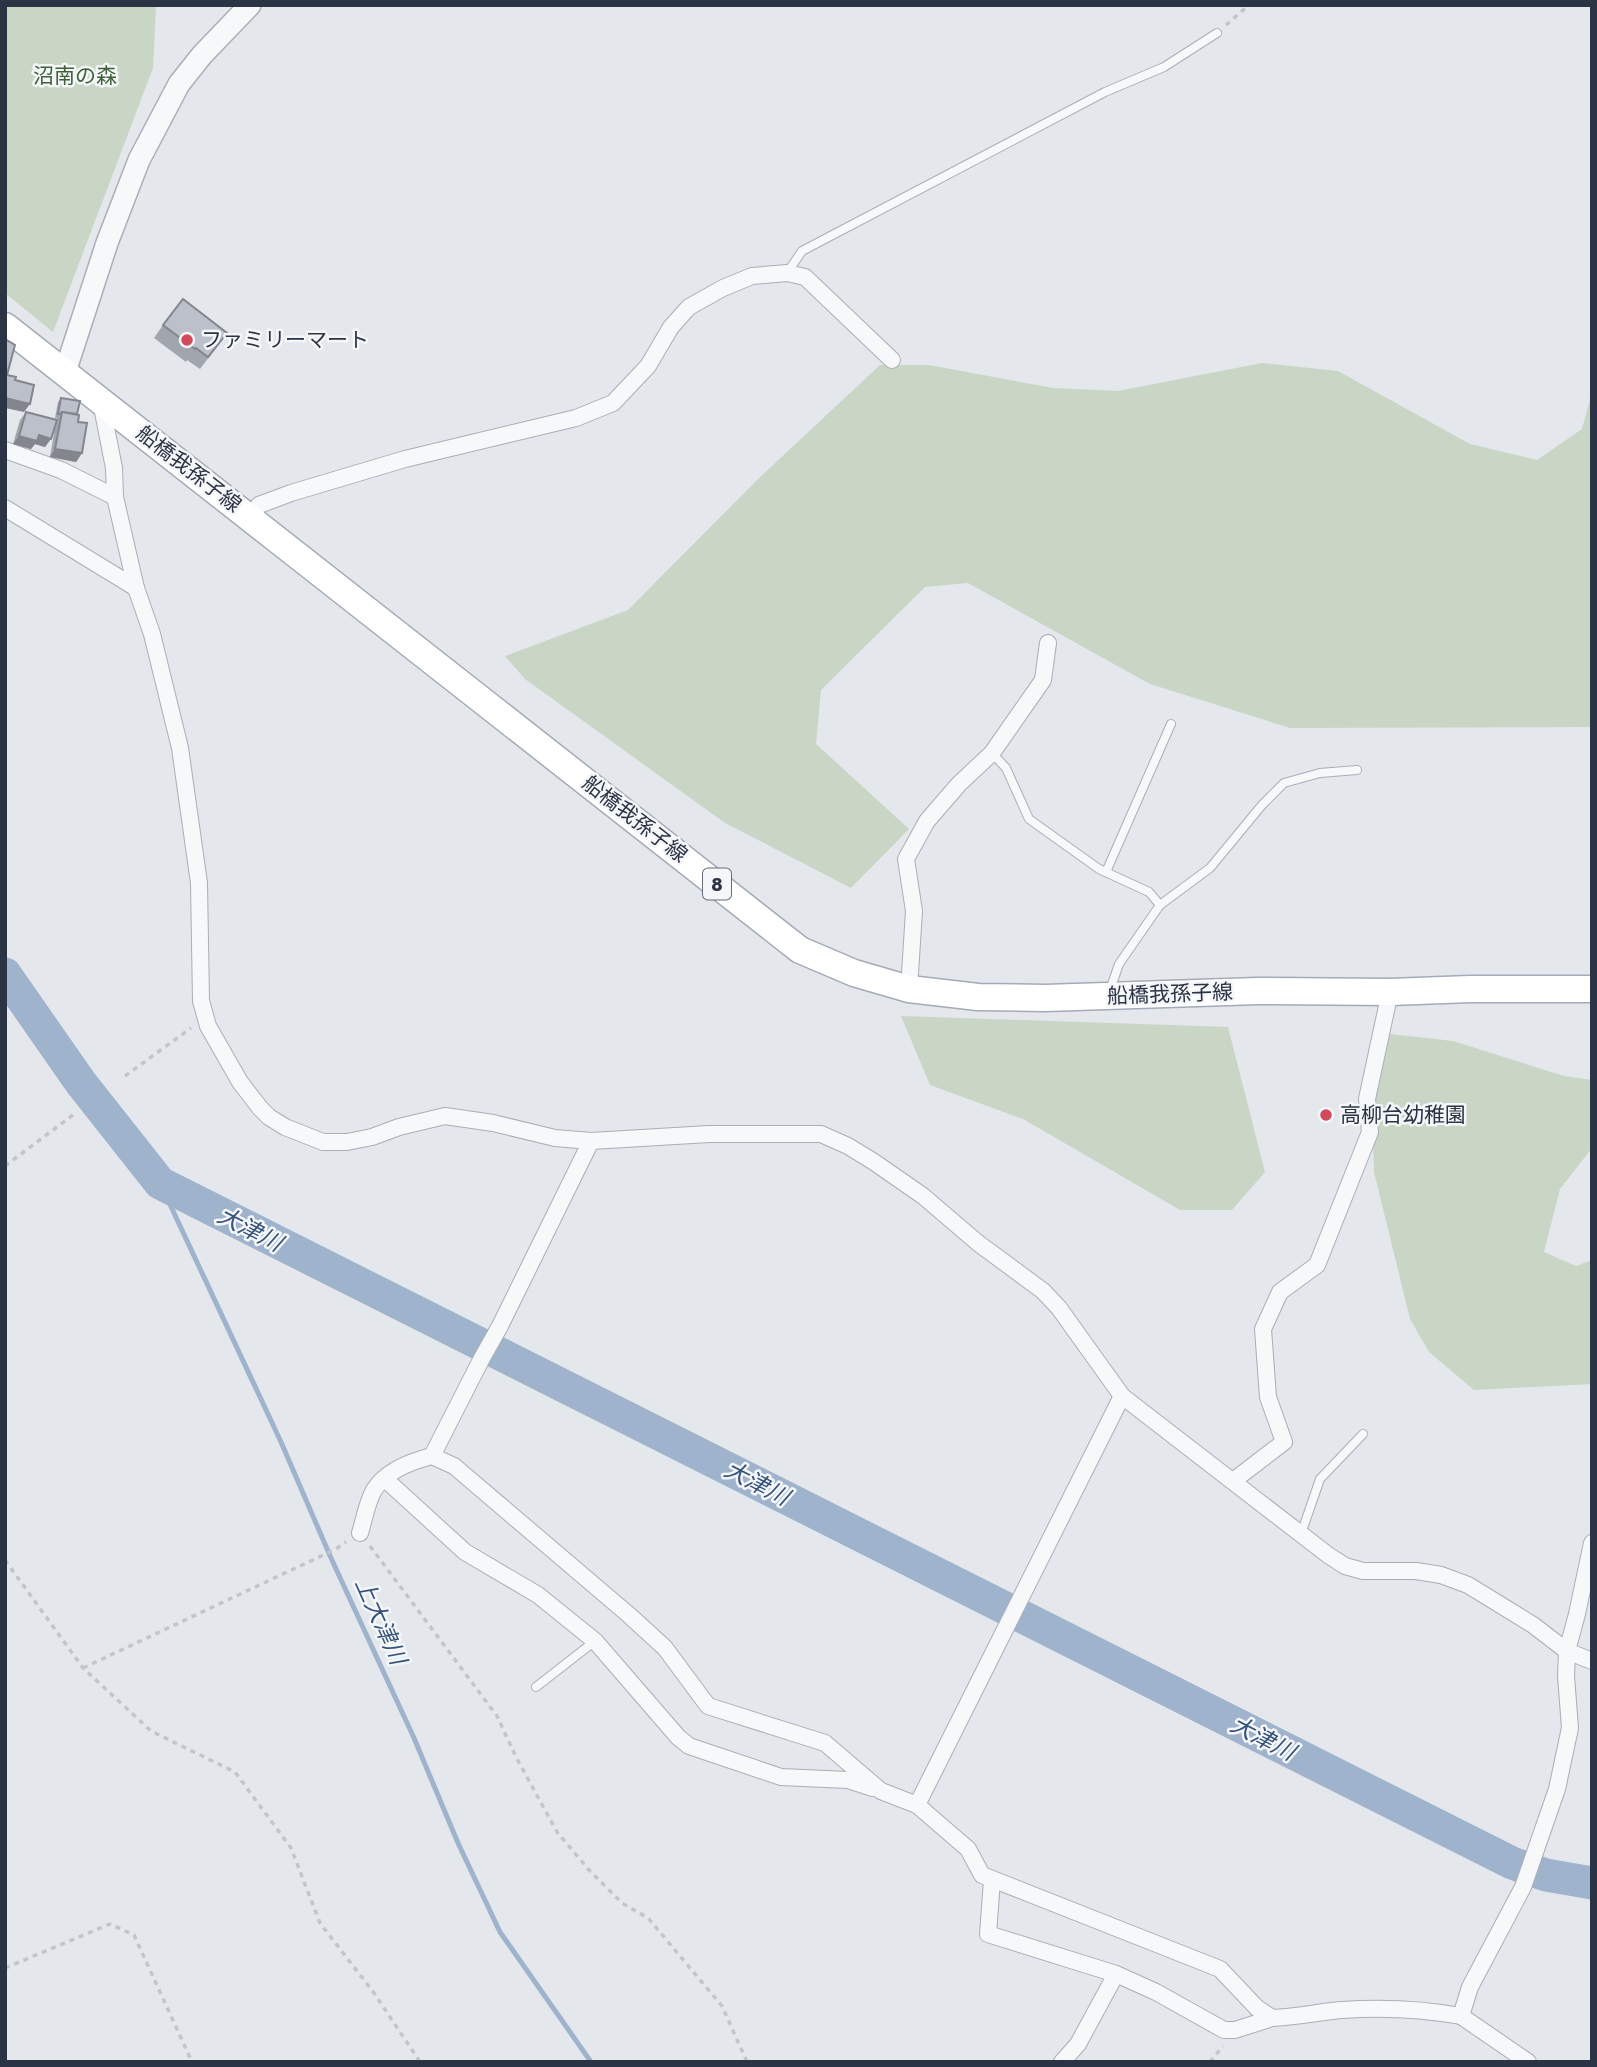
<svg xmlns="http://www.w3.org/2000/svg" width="1597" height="2067" font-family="Jost,'Noto Sans JP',sans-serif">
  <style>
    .green { fill: #c9d6c5 }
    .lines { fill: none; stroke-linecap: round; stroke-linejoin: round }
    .stream { stroke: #9fb4cc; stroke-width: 5 }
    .river { stroke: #9fb4cc; stroke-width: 33 }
    .service-casing { stroke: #a9aeb7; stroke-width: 10 }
    .minor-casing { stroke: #a9aeb7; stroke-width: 18 }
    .tertiary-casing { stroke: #a9aeb7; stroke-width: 24 }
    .primary-casing { stroke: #a3abb8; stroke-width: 29 }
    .path { stroke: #c2c5cb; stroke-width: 3.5; stroke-dasharray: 5 5; stroke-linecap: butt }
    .service { stroke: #f7f8fa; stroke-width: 8 }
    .minor { stroke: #f7f8fa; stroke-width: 16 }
    .tertiary { stroke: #f7f8fa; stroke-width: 21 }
    .primary { stroke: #fff; stroke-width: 26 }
    .wall { fill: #a1a5ae }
    .shaded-wall { fill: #83868d }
    .building { fill: #bbc0ca; stroke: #83868d; stroke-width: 2 }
    .poi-dot { fill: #d1495b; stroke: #f4f6f9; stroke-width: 2.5 }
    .labels { text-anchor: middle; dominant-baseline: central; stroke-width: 5; stroke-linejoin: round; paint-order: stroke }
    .shield { fill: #f4f6f9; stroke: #676e7b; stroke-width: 2 }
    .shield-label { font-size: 19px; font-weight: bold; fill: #2b3445 }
    .park-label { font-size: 21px; fill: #3f6138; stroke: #f4f6f9 }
    .poi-label { font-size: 21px; fill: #2b3445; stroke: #f4f6f9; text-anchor: start }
    .street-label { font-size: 21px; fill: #2b3445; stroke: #f4f6f9 }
    .water-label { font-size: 23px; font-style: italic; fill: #34527a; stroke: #f4f6f9 }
  </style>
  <rect width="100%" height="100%" fill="#e4e7ec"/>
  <g class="green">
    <path d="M5,5H156L153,68L53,332L5,293Z"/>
    <path d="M1262,363L1338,371L1470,444L1537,460L1582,429L1592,392V727L1290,728L1150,684L968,583L925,587L821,690L816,744L909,829L851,888L725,823L525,679L505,656L628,610L758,479L880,365H929L1053,388L1118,391Z"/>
    <path d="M901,1016L1228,1027L1265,1172L1232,1210H1180L1023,1119L930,1085Z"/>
    <path d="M1390,1034L1453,1041L1564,1076L1592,1080V1148L1560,1189L1544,1252L1576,1266L1592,1260V1384L1474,1390L1429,1352L1410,1319L1374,1172L1372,1098Z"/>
  </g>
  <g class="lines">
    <path class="stream" d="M160,1183L281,1442L331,1558L414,1738L458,1843L500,1932L591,2062"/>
    <path class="river" d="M5,974L81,1083L160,1183L1512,1863L1546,1875L1592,1883"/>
    <g class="service-casing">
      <g id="service">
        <path d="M787,273L802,251L1105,92L1164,67L1217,33"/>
        <path d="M992,753L1006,768L1029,819L1099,869L1149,892L1160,905"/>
        <path d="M1106,872L1171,724"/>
        <path d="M1110,990L1119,964L1160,905L1210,868L1262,805L1284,783L1320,773L1357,770"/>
        <path d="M1301,1534L1320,1479L1363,1434"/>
        <path d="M536,1687L595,1641"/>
      </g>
    </g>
    <g class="minor-casing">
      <g id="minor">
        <path d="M101,402L114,468L115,497L136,588L152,634L180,748L199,883L201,1001L208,1026L240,1082L260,1108L269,1117L285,1127L323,1142H347L372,1137L399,1127L445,1116L493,1123L555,1138L591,1141L709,1134H821L848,1146L874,1162L923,1196L978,1243L1043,1291L1059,1308L1122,1396L1328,1555L1345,1566L1363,1571H1416L1441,1575L1468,1585L1533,1625L1567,1651L1592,1661"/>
        <path d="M5,450L61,470L115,497"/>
        <path d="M5,508L136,588"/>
        <path d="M251,517L259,505L291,493L405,459L576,418L613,403L648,366L671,327L689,307L723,288L752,276L787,273L805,277L892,360"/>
        <path d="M909,989L914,911L906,859L927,821L959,784L992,753L1043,680L1048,643"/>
        <path d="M432,1456L482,1358L500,1326L591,1141"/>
        <path d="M385,1479L465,1552L538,1595L595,1641L678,1737L689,1746L781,1777L848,1780L872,1788"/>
        <path d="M1233,1481L1284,1442L1268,1397L1263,1329L1280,1292L1317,1265L1370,1132L1367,1099L1390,992"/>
        <path d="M360,1533C364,1520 367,1502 374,1490C386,1471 412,1461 432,1456L454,1466L629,1615L665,1648L708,1706L825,1743L881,1791L917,1805L968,1849L982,1875L1220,1969L1257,2008L1272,2018C1296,2017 1319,2012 1342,2010C1382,2007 1422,2009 1461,2016"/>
        <path d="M917,1805L1122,1396"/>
        <path d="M992,1880L988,1934L1116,1974L1156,1992L1224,2030H1235L1272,2018"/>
        <path d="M1062,2062L1078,2044L1116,1974"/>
        <path d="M1528,2062L1461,2016L1470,1987L1523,1887L1557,1789L1570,1728L1566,1676L1567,1651L1577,1614L1592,1543"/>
      </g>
    </g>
    <g class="tertiary-casing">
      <path id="tertiary" d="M65,372L107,243L139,160L179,84L202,55L250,5"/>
    </g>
    <g class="primary-casing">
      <path id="primary" d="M5,326L800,950L854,973L909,989L978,997L1045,998L1258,991L1390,992L1470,989H1592"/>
    </g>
    <g class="path">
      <path d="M1226,25L1249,5"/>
      <path d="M125,1076L191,1028"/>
      <path d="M5,1166L73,1115"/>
      <path d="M370,1546L497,1716L516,1757L557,1832L589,1870L622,1903L648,1918L722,2006L747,2062"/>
      <path d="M5,1560L83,1668L151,1731L235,1772L291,1848L320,1923L374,1993L420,2062"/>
      <path d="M83,1668L336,1549L346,1542"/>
      <path d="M5,1968L110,1924L134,1935L192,2062"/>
      <path d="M1210,2062L1223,2046"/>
    </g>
    <use href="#service" class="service"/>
    <use href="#minor" class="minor"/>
    <use href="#tertiary" class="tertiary"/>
    <use href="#primary" class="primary"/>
  </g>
  <g class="wall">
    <path d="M163,325L218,345L200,369L187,360L186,362L154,338Z"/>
    <path d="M61,398L77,415L82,453L76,462L50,457L55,427L45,447L35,444L31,449L13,444L20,420L26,412L56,420L57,418H55L58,402Z"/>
  </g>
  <g class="shaded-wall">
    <path d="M5,398L30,404L24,412L5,408Z"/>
    <path d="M39,435L51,439L45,447L35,444L31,449L13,444L19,436Z"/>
    <path d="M55,449L82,453L76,462L50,457Z"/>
  </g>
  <g class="building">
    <path d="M183,299L227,333L208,357L196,348L195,349L163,325Z"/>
    <path d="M5,339L15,345L7,375L16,377L15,380L34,385L30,404L5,398Z"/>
    <path d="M61,398L80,401L77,414L62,412L60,414H58Z"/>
    <path d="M26,412L57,420L51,439L39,435L37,441L19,436Z"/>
    <path d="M62,412L79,415L78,422L87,423L82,453L55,449Z"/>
  </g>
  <g class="poi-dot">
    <circle cx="187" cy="340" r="7"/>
    <circle cx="1326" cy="1115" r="7"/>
  </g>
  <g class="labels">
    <rect class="shield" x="703" y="868.5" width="28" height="31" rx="5"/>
    <g class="shield-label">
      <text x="717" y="884">8</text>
    </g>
    <g class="park-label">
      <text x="75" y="76">沼南の森</text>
    </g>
    <g class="poi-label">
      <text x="201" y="340">ファミリーマート</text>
      <text x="1340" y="1115">高柳台幼稚園</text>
    </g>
    <g class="street-label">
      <text transform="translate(189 469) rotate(38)">船橋我孫子線</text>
      <text transform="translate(635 819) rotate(38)">船橋我孫子線</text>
      <text transform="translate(1170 994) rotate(-2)">船橋我孫子線</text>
    </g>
    <g class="water-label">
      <text transform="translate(250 1229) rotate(27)">大津川</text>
      <text transform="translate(757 1483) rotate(27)">大津川</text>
      <text transform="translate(381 1621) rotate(66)">上大津川</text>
      <text transform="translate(1263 1738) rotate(27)">大津川</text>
    </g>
  </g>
  <rect width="1597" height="2067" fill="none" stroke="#2b3445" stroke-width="14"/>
</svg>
